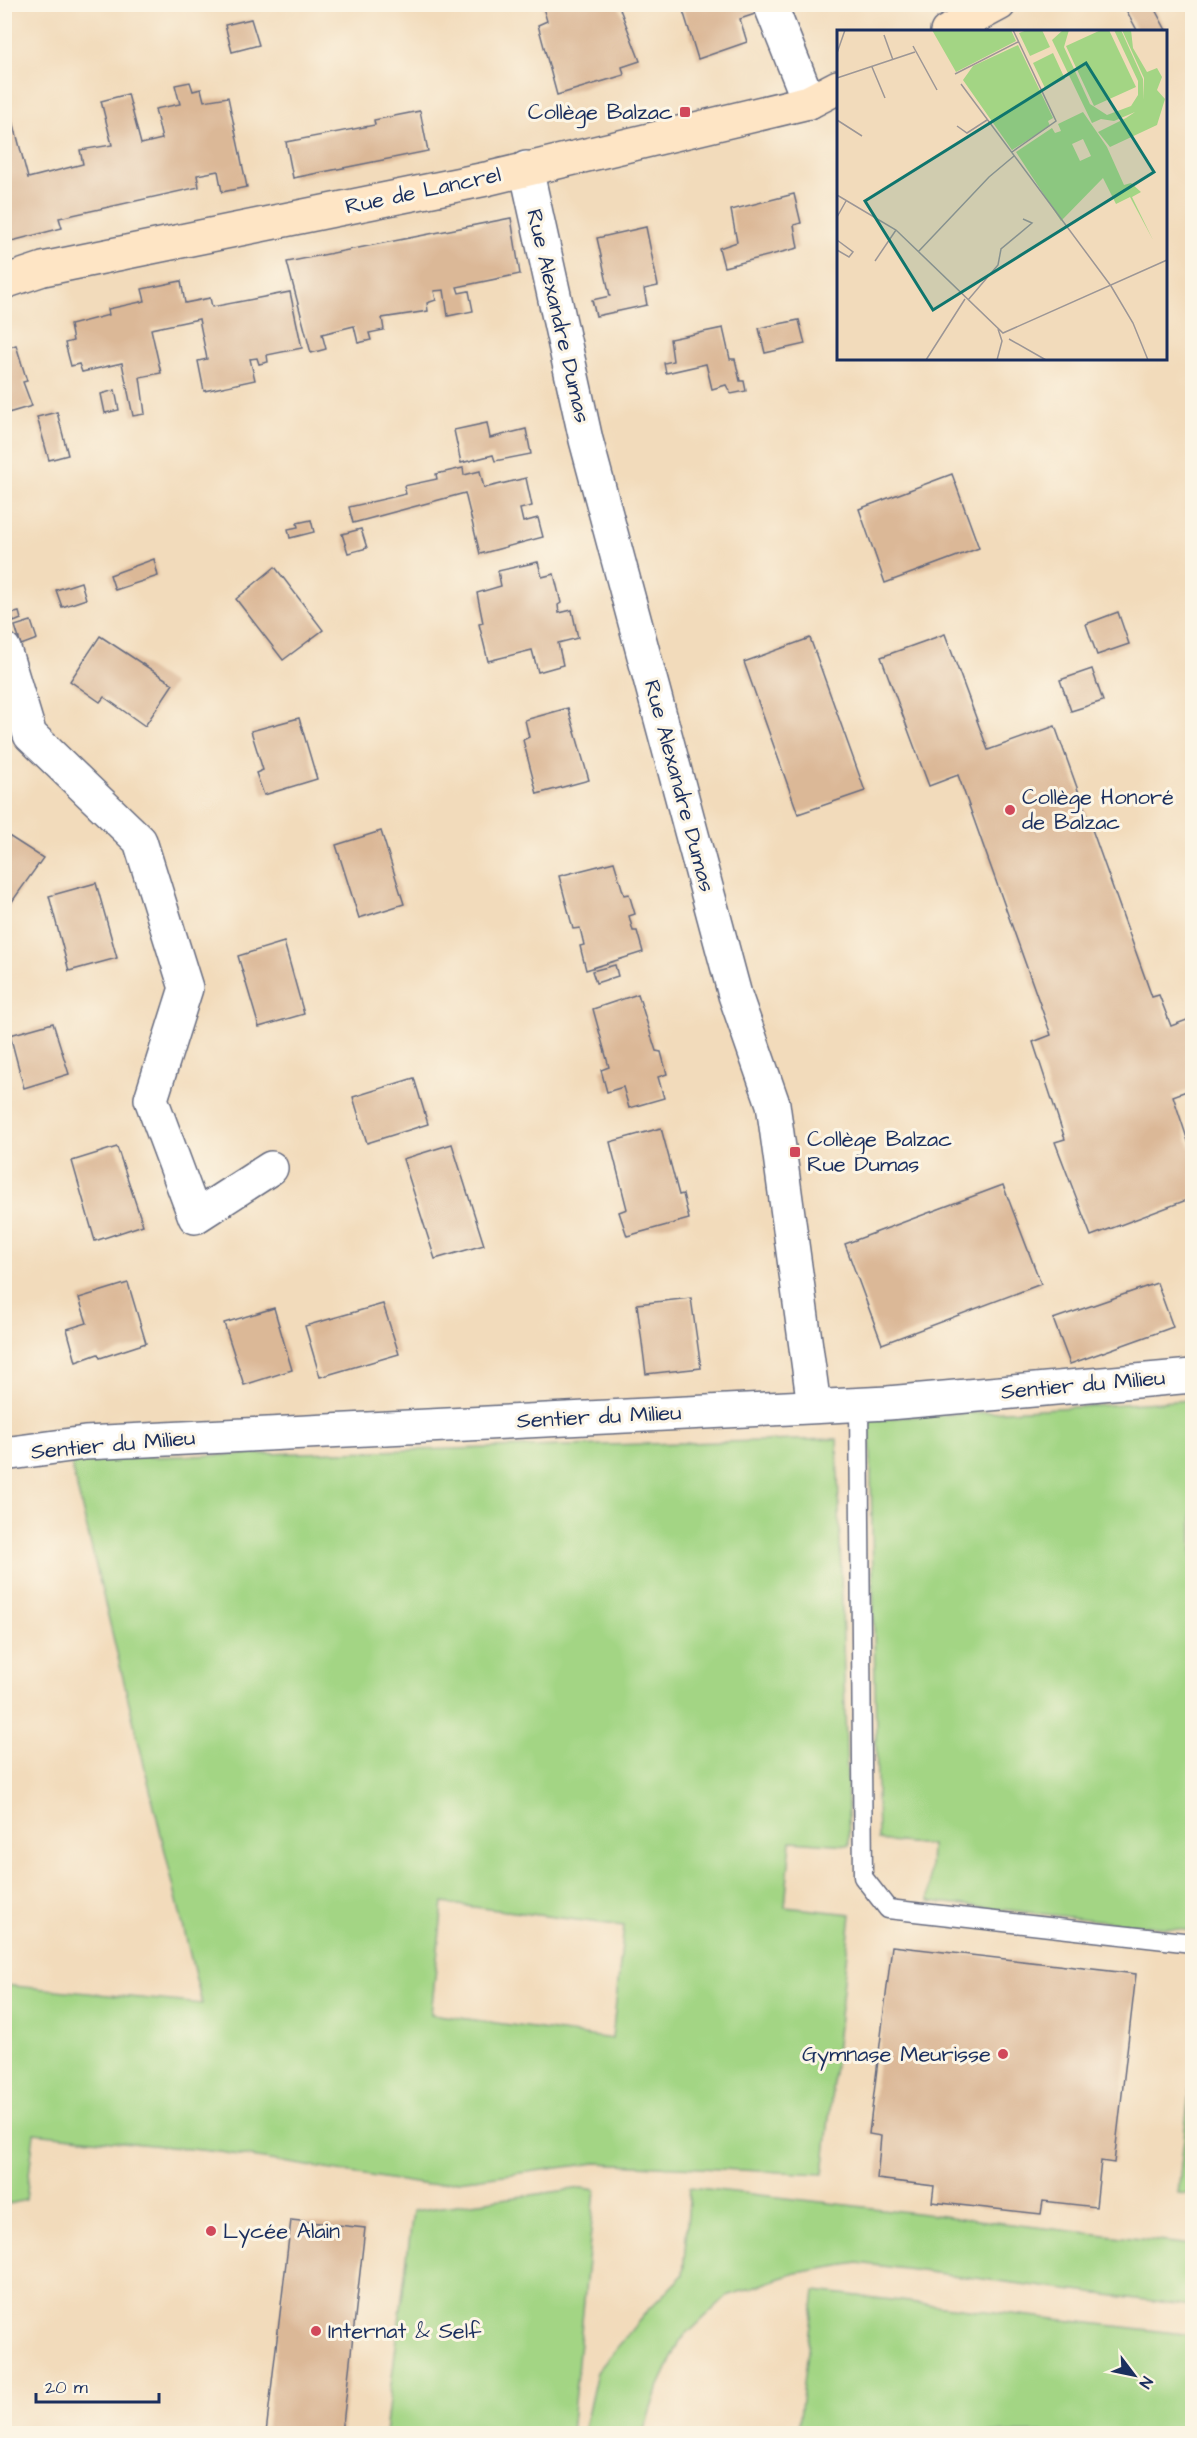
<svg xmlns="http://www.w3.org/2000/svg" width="1197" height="2438" font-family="'Architects Daughter',sans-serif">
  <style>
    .green { fill: #a3d584; stroke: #5f8271; stroke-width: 1.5; fill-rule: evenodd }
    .building { fill: #dbb897 }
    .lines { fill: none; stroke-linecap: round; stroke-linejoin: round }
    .lane-casing { stroke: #666b7f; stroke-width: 21 }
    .street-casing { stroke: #666b7f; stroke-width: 36 }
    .secondary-casing { stroke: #666b7f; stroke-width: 36 }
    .lane { stroke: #fff; stroke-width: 18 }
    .street { stroke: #fff; stroke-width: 33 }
    .secondary { stroke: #fee5c5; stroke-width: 33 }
    .poi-dot { fill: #d1495b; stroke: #fcf5e5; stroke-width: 2 }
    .labels { text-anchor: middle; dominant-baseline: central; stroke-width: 6; stroke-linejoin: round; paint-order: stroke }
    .poi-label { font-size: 22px; fill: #1b2f5e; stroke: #fcf5e5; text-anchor: start }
    .street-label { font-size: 22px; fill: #1b2f5e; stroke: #fcf5e5 }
    .inset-road { fill: none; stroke: #9c9696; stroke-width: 1.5 }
    .view { fill: #0f766e; fill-opacity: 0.15; stroke: #0f766e; stroke-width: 3 }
    .inset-edge { fill: none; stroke: #1b2f5e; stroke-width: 3 }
  </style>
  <rect width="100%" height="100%" fill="#fcf5e5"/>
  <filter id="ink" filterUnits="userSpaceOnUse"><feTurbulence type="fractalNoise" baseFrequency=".0167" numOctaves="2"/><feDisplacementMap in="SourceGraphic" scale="12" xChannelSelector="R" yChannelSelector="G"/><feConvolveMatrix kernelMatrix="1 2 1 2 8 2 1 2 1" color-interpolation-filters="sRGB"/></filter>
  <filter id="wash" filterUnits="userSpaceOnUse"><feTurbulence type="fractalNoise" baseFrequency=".008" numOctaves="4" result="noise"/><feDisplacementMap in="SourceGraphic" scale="24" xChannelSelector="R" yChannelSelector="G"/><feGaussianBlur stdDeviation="1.35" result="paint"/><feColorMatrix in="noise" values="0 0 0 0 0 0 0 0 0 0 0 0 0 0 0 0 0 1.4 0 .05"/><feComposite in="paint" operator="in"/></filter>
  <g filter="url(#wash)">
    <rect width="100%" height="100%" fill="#f2dbbb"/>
    <g class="green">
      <path d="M1192,1400V1931L929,1901L931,1845L878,1840L870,1419Z"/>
      <path d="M837,1439L849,1845L791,1841L785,1907L851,1914L823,2174L596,2163L427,2185L220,2152L34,2133L26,2200L5,2205L4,1985L202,2004L70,1459ZM443,1903L624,1926L612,2039L431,2014Z"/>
      <path d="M1192,2066V2194L1178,2193Z"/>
      <path d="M690,2187L1192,2245V2306L858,2263L796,2273L727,2296L680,2341L657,2390L643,2433H583L597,2372L647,2311L683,2275Z"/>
      <path d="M582,2188L595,2190L571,2433H385L413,2211Z"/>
      <path d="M815,2291L1192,2335V2433H798Z"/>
    </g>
    <g id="blocks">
      <g class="building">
        <path d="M542,4H618L640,61L622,67L624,75L557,95L538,25L547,21Z"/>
        <path d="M681,4H752L755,14L740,19L747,42L698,59Z"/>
        <path d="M1123,4H1152L1167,32H1138Z"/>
        <path d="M251,19L259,45L232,52L225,25Z"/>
        <path d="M190,82L193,91L201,89L204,101L228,97L247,187L222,192L218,171L197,175L199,187L59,218L62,228L4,243V103L8,102L28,178L83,164L80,150L112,145L101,101L128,94L141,144L162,139L155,109L180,104L175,85Z"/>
        <path d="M420,111L428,151L293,178L286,142L375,125L374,120Z"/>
        <path d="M794,194L801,223L794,225L798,248L724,267L719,248L737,242L731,210Z"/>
        <path d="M511,218L520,274L457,287L459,293L469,291L473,311L448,316L444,290L434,291L436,300L427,303L428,311L382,318L384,330L369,333L371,340L358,343L354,326L322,334L326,349L311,353L287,262Z"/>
        <path d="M646,227L658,286L644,289L647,305L596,316L592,300L610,296L597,238Z"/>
        <path d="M181,281L185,303L210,298L212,307L290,292L302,348L267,355L268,362L259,364L257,358L250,359L255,380L204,391L198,361L207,359L199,319L151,329L161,373L140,377L145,414L133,416L122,363L82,372L79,364L71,366L65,343L73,341L70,325L109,315L108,309L145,301L142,289Z"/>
        <path d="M799,320L805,344L765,353L759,328Z"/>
        <path d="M723,328L730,359H735L740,381H744L746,391L731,394L726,385L712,389L706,364L666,373L664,363L673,361L670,339Z"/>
        <path d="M16,345L27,381L23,382L32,406L8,413L4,402V349Z"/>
        <path d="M115,390L119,410L105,413L101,394Z"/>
        <path d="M57,412L68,455L49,460L37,417Z"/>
        <path d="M487,423L490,438L526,429L531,454L495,461L493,455L461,463L454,430Z"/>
        <path d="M463,468L464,475L480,471L484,488L526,478L532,506L520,509L523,522L538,518L543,537L480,554L465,493L353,523L349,507L406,494L404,486L437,479L436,474Z"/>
        <path d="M952,474L979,548L885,583L859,509Z"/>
        <path d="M311,520L314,532L290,538L288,529L298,527L297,523Z"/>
        <path d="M361,529L367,548L348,553L342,534Z"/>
        <path d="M154,559L158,576L115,590L110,575Z"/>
        <path d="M538,562L542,577L554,574L561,603L558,605L559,613L572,610L578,638L558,643L563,665L538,672L532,650L488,661L479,624L483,623L477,593L501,586L498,571Z"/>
        <path d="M275,567L323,630L283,660L236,599Z"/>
        <path d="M81,582L86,599L62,607L56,590Z"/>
        <path d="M19,612L21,619L14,622L11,614Z"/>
        <path d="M1118,612L1129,644L1097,655L1086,624Z"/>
        <path d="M31,621L37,639L21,645L15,626Z"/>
        <path d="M945,634L988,750L1055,726L1152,997L1159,995L1171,1026L1192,1018V1089L1173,1096L1192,1153V1198L1091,1236L1055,1142L1065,1139L1033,1042L1051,1035L958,775L929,786L881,657Z"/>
        <path d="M100,636L173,684L145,726L104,697L100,702L70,681Z"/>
        <path d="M810,638L865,791L798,814L744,662Z"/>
        <path d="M1092,669L1103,701L1071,711L1060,680Z"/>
        <path d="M568,708L589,780L537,794L523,740L529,737L525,720Z"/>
        <path d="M299,718L317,779L264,795L256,773L263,770L251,731Z"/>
        <path d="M381,831L404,904L359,918L336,845Z"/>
        <path d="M4,833L43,858L4,913Z"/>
        <path d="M614,862L624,895L629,894L635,914L629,916L633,931H637L643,952L586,970L580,946L584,945L580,928L573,929L559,876Z"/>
        <path d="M96,883L117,958L69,971L49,896Z"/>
        <path d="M284,942L304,1014L259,1027L238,956Z"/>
        <path d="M615,965L618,976L596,983L592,971Z"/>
        <path d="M638,994L656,1051L661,1052L667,1074L658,1077L664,1098L629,1108L623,1087L607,1092L601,1070L609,1067L593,1009Z"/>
        <path d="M53,1023L69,1074L24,1088L10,1035Z"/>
        <path d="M414,1078L428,1124L367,1143L353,1097Z"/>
        <path d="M661,1128L679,1195L683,1194L689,1219L627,1236L619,1212L627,1209L610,1142Z"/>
        <path d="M452,1144L484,1245L435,1259L403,1159Z"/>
        <path d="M117,1147L143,1225L95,1241L72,1161Z"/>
        <path d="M1003,1185L1041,1284L882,1344L845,1244Z"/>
        <path d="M128,1283L146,1343L100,1358L98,1354L76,1362L67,1329L87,1323L79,1298Z"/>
        <path d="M1157,1283L1173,1327L1070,1364L1053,1319Z"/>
        <path d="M691,1298L701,1368L646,1374L637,1304Z"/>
        <path d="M383,1304L399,1354L320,1377L305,1326Z"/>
        <path d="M274,1308L292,1370L244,1385L224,1323Z"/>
        <path d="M892,1946L1136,1974L1114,2163L1101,2161L1096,2207L1043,2201L1041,2214L932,2202L934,2186L877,2179L881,2136L869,2134Z"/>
        <path d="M291,2220L365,2228L342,2433H266Z"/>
      </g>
    </g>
  </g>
  <g filter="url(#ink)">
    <use href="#blocks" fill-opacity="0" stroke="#666b7f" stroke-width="1.5"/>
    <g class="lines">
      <g class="lane-casing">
        <path id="lane" d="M859,1404L863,1877L888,1909L1192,1943"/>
      </g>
      <g class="street-casing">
        <g id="street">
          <path d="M770,4L809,102"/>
          <path d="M526,168L586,440L735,995L773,1104L814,1406"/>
          <path d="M4,649L30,735L140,841L186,988L151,1099L195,1217L271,1168"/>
          <path d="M4,1454L85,1443L888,1403L1192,1376"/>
        </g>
      </g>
      <g class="secondary-casing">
        <g id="secondary">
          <path d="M947,32L999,4"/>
          <path d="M4,282L43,269L486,179L809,102L838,87"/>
        </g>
      </g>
      <use href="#lane" class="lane"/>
      <use href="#street" class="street"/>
      <use href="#secondary" class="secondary"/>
    </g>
  </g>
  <g class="poi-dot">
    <rect x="679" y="106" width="12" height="12" rx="3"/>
    <circle cx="1010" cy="810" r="6"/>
    <rect x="789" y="1146" width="12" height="12" rx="3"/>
    <circle cx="1003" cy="2054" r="6"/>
    <circle cx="211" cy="2231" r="6"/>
    <circle cx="316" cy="2331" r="6"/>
  </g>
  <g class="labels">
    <g class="poi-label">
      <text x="673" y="112" text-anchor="end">Collège Balzac</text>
      <text x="1022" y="797">Collège Honoré<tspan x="1022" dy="25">de Balzac</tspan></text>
      <text x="807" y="1139">Collège Balzac<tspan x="807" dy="25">Rue Dumas</tspan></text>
      <text x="991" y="2054" text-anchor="end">Gymnase Meurisse</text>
      <text x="223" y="2231">Lycée Alain</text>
      <text x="328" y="2331">Internat &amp; Self</text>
    </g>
    <g class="street-label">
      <text transform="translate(423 191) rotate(-12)">Rue de Lancrel</text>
      <text transform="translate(558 316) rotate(77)">Rue Alexandre Dumas</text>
      <text transform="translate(679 786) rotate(75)">Rue Alexandre Dumas</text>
      <text transform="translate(1083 1385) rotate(-5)">Sentier du Milieu</text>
      <text transform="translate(599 1417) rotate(-3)">Sentier du Milieu</text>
      <text transform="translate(113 1445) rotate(-5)">Sentier du Milieu</text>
    </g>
  </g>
  <g transform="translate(837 30)">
    <rect width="330" height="330" fill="#f2dbbb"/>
    <path d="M95,0H174L179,11L119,42ZM190,0H205L213,17L193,26L182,3ZM226,0H232L227,17L253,74L270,85L294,76L301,65V51L277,0H284L306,49L307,70V48L285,0H294L296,18L310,42L320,38L325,47L320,60L328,69L320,95L273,117L261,102L289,88L298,82L277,91L264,89L255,93L215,10ZM264,0H272L299,57L257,76L229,16ZM181,15L216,88L211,91L213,96L175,120L126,50L136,36ZM216,23L228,49L208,58L196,33ZM246,82L270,117L287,155L294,153L304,162L295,167L316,210L293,167L279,174L266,148L224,191L179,122L215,98L218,103L224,101L221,94ZM246,109L254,126L243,131L235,114Z" fill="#a3d584" fill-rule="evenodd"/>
    <path class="inset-road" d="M47,5L56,30M76,16L100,60M0,23L8,0M35,37L48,68M118,44L181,12M0,48L78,22M124,54L274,256L296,293L311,330M0,90L25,106M120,96L130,103L150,90M175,122L219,91L176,0M0,165L59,200L166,303L330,230M0,187L9,171M0,210L16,222L12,227L0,220M81,222L152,147L177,126M38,231L59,200M131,270L161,235L164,219L195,193L186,189M172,309L209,330M89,330L128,269M160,330L165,311L161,299"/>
    <path class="view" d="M249,33L317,142L96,280L28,171Z"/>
    <rect width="330" height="330" class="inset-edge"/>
  </g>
  <rect width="1197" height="2438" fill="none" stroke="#fcf5e5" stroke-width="24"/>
  <g transform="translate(1134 2375) rotate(122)" stroke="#fcf5e5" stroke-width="4.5" paint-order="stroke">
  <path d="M0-4.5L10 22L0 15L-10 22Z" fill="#1b2f5e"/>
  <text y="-9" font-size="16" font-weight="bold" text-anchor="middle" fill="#1b2f5e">N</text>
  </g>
  <path d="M36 2393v9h123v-9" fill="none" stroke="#1b2f5e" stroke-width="3"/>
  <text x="45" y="2393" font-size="18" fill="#1b2f5e" stroke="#fcf5e5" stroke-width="4.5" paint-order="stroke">20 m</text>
</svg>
